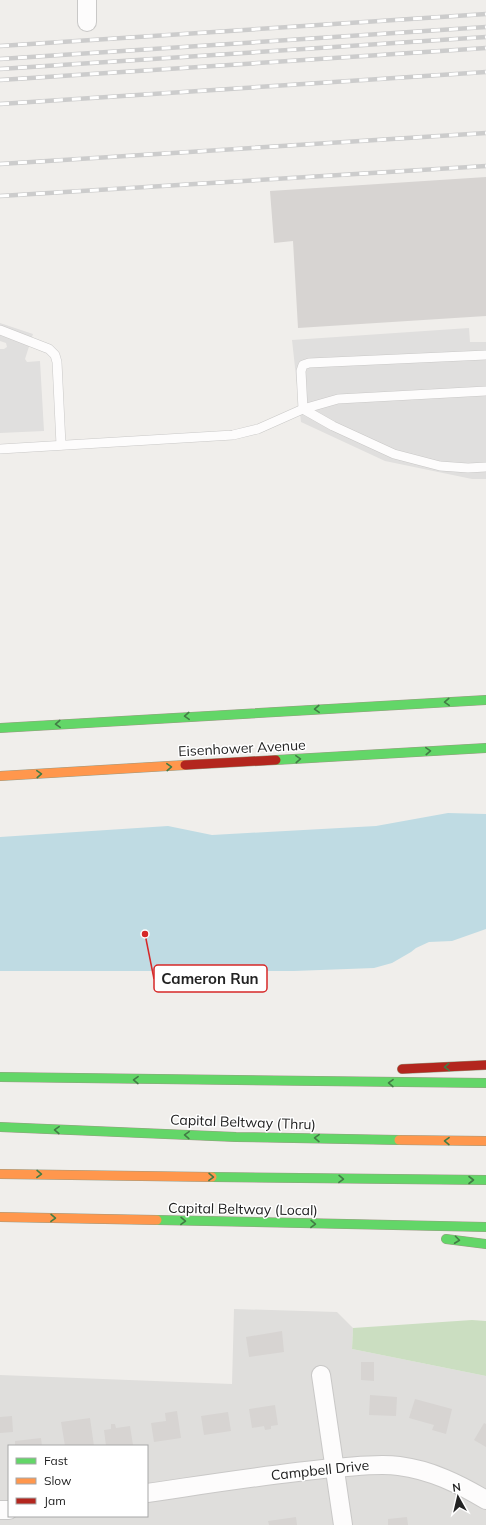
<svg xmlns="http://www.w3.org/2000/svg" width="486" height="1525" font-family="Mulish,sans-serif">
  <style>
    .residential { fill: #dfdedc; fill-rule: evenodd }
    .forest { fill: #cbdec1 }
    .parking { fill: #e0dfde }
    .water { fill: #bfdbe3 }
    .building { fill: #d7d4d2 }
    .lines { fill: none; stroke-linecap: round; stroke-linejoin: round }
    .lane-casing { stroke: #c9c8c7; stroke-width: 10 }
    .street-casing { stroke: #c9c8c7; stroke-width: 20 }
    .fast-casing { stroke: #999a82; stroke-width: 10 }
    .slow-casing { stroke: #999a82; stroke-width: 10 }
    .jam-casing { stroke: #999a82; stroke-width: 10 }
    .lane { stroke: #fdfcfc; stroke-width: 9 }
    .street { stroke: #fdfcfc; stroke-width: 18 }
    .fast { stroke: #63d668; stroke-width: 9 }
    .slow { stroke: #ff974d; stroke-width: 9 }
    .jam { stroke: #b3261e; stroke-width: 9 }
    .rail-casing { stroke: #ccc; stroke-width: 4.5 }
    .rail { stroke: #fff; stroke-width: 3; stroke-dasharray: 9; stroke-linecap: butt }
    .oneway { stroke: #427c45 }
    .labels { text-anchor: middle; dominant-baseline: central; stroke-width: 3; stroke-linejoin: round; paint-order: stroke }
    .street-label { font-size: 14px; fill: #222; stroke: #fff }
    .leader { fill: none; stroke: #d62828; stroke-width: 1.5 }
    .callout-dot { fill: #d62828; stroke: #fff; stroke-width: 1.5 }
    .callout { fill: #fff; stroke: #d62828; stroke-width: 1.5 }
    .callout-label { font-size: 15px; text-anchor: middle; font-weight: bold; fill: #222 }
  </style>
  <rect width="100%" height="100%" fill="#f0eeeb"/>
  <path class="residential" d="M234,1309L337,1312L353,1328L352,1349L486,1376V1525H0V1375L232,1384ZM9,1446H147V1516H9Z"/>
  <path class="forest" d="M472,1320L486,1321V1376L352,1349L353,1328Z"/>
  <g class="parking">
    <path d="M0,323L33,334L25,359L27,362L40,361L44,431L0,433V349H4L7,347L6,343L0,341Z"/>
    <path d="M469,328L470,342H486V479H472L385,461L301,422L292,340Z"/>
  </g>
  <path class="water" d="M448,813L486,814V929L452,941L429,942L416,948L411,952L392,963L374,968L294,971H0V837L168,826L212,835L376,826Z"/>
  <g class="building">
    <path d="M486,177V316L298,328L293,241L274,243L270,191Z"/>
    <path d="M282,1331L284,1352L249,1357L246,1337Z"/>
    <path d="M361,1362H374V1381L361,1380Z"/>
    <path d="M370,1395L397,1397L396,1416L369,1415Z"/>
    <path d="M415,1399L452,1409L446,1434L432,1430L434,1425L409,1418Z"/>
    <path d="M275,1405L278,1425L271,1426V1429L265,1430L264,1426L252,1428L249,1409Z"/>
    <path d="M177,1411L181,1438L154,1442L151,1423L166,1421L165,1413Z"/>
    <path d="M228,1412L231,1431L204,1435L201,1416Z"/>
    <path d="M12,1416L13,1432L0,1433V1417Z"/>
    <path d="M90,1418L94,1446H65L61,1422Z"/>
    <path d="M484,1423L486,1424V1447L474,1440Z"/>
    <path d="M111,1424H115L116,1428L130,1426L133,1445L106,1446L104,1430L111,1429Z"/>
    <path d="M41,1438L42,1446H15V1441Z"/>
    <path d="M296,1517L297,1525H269L268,1521Z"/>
    <path d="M407,1517L408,1525H388V1519Z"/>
  </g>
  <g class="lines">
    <g class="lane-casing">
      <g id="lane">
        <path d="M0,330L49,349L55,355L57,362L61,445"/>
        <path d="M486,355L309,363L303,365L301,371L303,409L333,426L394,454L440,466L468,468L486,467"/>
        <path d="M0,449L233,435L258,429L303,409L338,399L486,391"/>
      </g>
    </g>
    <g class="street-casing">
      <g id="street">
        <path d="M87,0V22"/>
        <path d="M321,1375L343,1525"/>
        <path d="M147,1493C209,1484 271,1474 333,1468C355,1467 377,1463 399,1466C431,1470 459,1484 486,1500"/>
        <path d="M0,1510H9"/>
      </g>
    </g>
    <g class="fast-casing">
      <g id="fast">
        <path d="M0,728L486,700"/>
        <path d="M276,760L486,748"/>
        <path d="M0,1077L486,1083"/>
        <path d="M0,1127L236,1137L399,1140"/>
        <path d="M212,1177L486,1180"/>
        <path d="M157,1220L486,1227"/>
        <path d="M446,1239L486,1244"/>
      </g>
    </g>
    <g class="slow-casing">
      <g id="slow">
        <path d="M0,776L185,765"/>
        <path d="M399,1140L486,1141"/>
        <path d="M0,1174L212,1177"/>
        <path d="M0,1217L157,1220"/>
      </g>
    </g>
    <g class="jam-casing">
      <g id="jam">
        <path d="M185,765L276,760"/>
        <path d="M402,1069L486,1065"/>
      </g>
    </g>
    <use href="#lane" class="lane"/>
    <use href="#street" class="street"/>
    <use href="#fast" class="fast"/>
    <use href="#slow" class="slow"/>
    <use href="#jam" class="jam"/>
    <g class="rail-casing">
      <g id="rail">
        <path d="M0,46L486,14"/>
        <path d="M0,59L486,27"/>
        <path d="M0,69L486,37"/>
        <path d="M0,80L486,48"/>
        <path d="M0,104L486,72"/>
        <path d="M0,164L486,133"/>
        <path d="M0,196L486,166"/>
      </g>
    </g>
    <use href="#rail" class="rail"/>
  </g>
  <defs><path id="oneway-chevron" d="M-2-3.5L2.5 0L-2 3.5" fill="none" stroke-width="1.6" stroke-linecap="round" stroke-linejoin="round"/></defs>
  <g class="oneway">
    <use href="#oneway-chevron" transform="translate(447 702) rotate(177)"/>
    <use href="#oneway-chevron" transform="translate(317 709) rotate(177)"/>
    <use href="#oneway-chevron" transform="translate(187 716) rotate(177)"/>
    <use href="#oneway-chevron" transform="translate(58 724) rotate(177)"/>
    <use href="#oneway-chevron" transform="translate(428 751) rotate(-3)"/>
    <use href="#oneway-chevron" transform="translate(298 759) rotate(-3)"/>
    <use href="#oneway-chevron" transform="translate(169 767) rotate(-3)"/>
    <use href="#oneway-chevron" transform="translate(39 774) rotate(-3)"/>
    <use href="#oneway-chevron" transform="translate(447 1067) rotate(177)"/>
    <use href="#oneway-chevron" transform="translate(136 1080) rotate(-179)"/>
    <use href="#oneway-chevron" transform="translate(391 1083) rotate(-179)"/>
    <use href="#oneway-chevron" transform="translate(57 1130) rotate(-178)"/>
    <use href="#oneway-chevron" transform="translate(187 1135) rotate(-178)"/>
    <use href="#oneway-chevron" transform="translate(317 1138) rotate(-179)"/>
    <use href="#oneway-chevron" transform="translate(447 1141) rotate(-179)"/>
    <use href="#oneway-chevron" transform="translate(39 1174) rotate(1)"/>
    <use href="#oneway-chevron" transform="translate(211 1177) rotate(1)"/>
    <use href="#oneway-chevron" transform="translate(341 1179) rotate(1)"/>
    <use href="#oneway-chevron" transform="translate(471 1180)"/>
    <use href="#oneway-chevron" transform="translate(53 1218) rotate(1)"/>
    <use href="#oneway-chevron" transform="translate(183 1221) rotate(1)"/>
    <use href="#oneway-chevron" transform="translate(313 1224) rotate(1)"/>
    <use href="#oneway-chevron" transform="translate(457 1240) rotate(7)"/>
  </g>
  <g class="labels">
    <g class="street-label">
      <text transform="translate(242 748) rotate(-3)">Eisenhower Avenue</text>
      <text transform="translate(243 1122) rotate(2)">Capital Beltway (Thru)</text>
      <text transform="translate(243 1209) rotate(1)">Capital Beltway (Local)</text>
      <text transform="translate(320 1470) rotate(-6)">Campbell Drive</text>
    </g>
  </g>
  <path class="leader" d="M145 934L154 979"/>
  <circle class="callout-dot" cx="145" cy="934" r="4"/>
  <rect class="callout" x="154" y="965" width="113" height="27" rx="4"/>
  <g class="callout-label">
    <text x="210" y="984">Cameron Run</text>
  </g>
  <rect x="8" y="1445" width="140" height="72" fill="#ffffff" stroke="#a7a7a7"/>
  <rect x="16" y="1458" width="20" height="6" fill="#63d668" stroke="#a7a7a7"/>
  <text x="44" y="1465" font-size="12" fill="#222222">Fast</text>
  <rect x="16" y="1478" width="20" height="6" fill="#ff974d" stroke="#a7a7a7"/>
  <text x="44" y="1485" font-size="12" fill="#222222">Slow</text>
  <rect x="16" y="1498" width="20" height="6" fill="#b3261e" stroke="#a7a7a7"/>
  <text x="44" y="1505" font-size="12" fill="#222222">Jam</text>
  <g transform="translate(458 1497) rotate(352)" stroke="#ffffff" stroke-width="3" paint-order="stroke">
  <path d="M0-3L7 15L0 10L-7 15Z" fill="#222222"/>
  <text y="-6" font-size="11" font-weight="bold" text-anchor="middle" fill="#222222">N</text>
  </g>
</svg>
